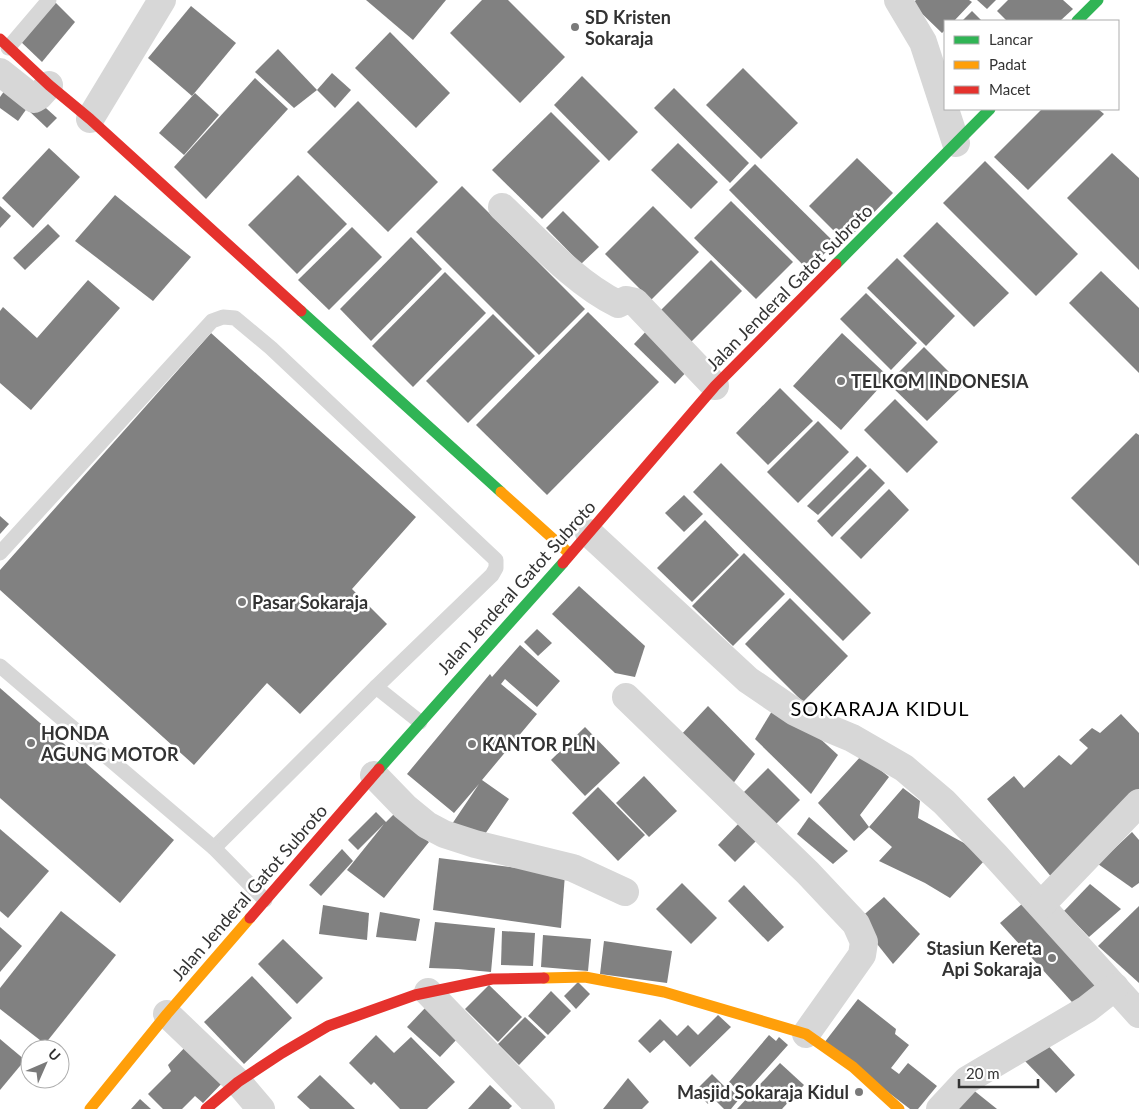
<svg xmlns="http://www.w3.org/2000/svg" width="1139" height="1109" font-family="Lato,sans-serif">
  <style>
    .building { fill: #818181 }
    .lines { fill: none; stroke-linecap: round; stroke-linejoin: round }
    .lane { stroke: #d7d7d7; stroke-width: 15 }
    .street { stroke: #d7d7d7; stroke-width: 28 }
    .fast { stroke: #30b455; stroke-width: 11 }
    .slow { stroke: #ff9f0a; stroke-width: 11 }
    .jam { stroke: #e5322d; stroke-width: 11 }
    .poi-dot { fill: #7a7a7a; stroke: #fff; stroke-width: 2 }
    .labels { text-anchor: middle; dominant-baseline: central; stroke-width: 5; stroke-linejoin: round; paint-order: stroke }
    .poi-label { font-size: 18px; font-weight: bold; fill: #333; stroke: #fff; text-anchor: start }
    .street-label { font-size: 18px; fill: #333; stroke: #fff }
    .quarter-label { font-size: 20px; letter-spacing: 1px; fill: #000; stroke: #fff }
  </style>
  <rect width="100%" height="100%" fill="#fff"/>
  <g class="building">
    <path d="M53,0L75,22L42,62L18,39Z"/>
    <path d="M366,0H446L413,40Z"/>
    <path d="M482,0H508L565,57L520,103L450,33Z"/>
    <path d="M916,0H969L972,2L954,21H945V30L942,33L912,4Z"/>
    <path d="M977,0H996L987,9Z"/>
    <path d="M1008,0H1063L1073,9L1060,21H1007L997,11Z"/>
    <path d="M191,6L236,43L192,96L148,58Z"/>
    <path d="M972,11L982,21H962Z"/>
    <path d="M390,32L450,93L416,128L355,68Z"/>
    <path d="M278,49L317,90L294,108L255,72Z"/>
    <path d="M743,68L798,123L761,159L706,105Z"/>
    <path d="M332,73L351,90L335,108L317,90Z"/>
    <path d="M582,76L638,132L609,161L554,105Z"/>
    <path d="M255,78L288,109L206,199L174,167Z"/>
    <path d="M7,87L30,104L18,121L0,108V97Z"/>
    <path d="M674,88L749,163L730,183L654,108Z"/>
    <path d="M195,93L219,115L184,155L159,133Z"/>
    <path d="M37,100L57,118L47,128L28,110Z"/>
    <path d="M358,101L438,182L388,232L307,152Z"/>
    <path d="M1042,109H1098L1104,114L1028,190L994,157Z"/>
    <path d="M551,112L600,161L542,219L492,170Z"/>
    <path d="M678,143L718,182L691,209L651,170Z"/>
    <path d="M49,148L80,177L33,228L2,198Z"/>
    <path d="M1112,153L1139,178V270L1067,198Z"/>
    <path d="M857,158L893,193L845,242L809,206Z"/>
    <path d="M985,161L1078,254L1036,296L943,203Z"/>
    <path d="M755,164L835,243L808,270L729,190Z"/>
    <path d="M298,175L347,224L297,274L248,225Z"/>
    <path d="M462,186L585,309L539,355L416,232Z"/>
    <path d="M115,195L191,257L153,301L75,241Z"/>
    <path d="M731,201L793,262L756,299L694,238Z"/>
    <path d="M0,206L11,216L0,228Z"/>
    <path d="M653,206L699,252L651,300L605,254Z"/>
    <path d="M563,211L599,247L581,264L546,228Z"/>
    <path d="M937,222L1009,293L974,327L903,256Z"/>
    <path d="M48,224L60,236L25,270L13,258Z"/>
    <path d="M352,227L382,257L329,310L298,280Z"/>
    <path d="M411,237L442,269L371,341L340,309Z"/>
    <path d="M897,258L955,316L926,346L867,288Z"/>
    <path d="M711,260L742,291L691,342L660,311Z"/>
    <path d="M1101,271L1139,308V373L1069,303Z"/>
    <path d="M445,272L486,313L413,387L372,346Z"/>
    <path d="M88,280L120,308L31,410L0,383V311L3,307L37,338Z"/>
    <path d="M866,293L917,343L891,370L840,319Z"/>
    <path d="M588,312L659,382L547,495L476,425Z"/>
    <path d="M493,314L535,356L468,423L426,381Z"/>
    <path d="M651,326L691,367L675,384L634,344Z"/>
    <path d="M211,333L416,517L352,589L387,624L300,714L267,683L194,765L0,590V570Z"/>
    <path d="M842,333L889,377L841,430L793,386Z"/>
    <path d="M924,347L963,386L927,421L888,383Z"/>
    <path d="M780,388L813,421L768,465L736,433Z"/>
    <path d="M895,399L938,442L907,473L864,430Z"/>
    <path d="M818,421L849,452L798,503L767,472Z"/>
    <path d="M1136,433L1139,435V566L1071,498Z"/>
    <path d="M857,456L867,466L818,515L807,506Z"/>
    <path d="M721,463L871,613L843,641L693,492Z"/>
    <path d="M870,468L885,483L832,537L817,521Z"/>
    <path d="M889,489L909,510L861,559L840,538Z"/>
    <path d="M684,495L703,514L684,532L665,513Z"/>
    <path d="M0,516L9,524L0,534Z"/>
    <path d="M705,520L739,555L692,602L657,568Z"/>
    <path d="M744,553L785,594L733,646L692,606Z"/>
    <path d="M579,586L645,646L635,677L615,673L552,614Z"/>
    <path d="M790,598L848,656L803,702L745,644Z"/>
    <path d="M537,629L552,643L538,656L524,642Z"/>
    <path d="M520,645L560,681L537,707L505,679L501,684L537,714L482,780L509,799L483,837L450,827L479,784L454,813L407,774L490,674L492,677Z"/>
    <path d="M0,688L174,840L120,903L0,798Z"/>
    <path d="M708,706L755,754L729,789L679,737Z"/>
    <path d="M772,711L805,725L838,755L811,794L755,739Z"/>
    <path d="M1121,714L1139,733V792L1053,879L987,799L1014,776L1024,788L1059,755L1071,765L1088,748L1079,740L1092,728L1100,733Z"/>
    <path d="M585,727L620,763L585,796L551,760Z"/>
    <path d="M862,755L889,777L860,815L869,827L903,788L920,801L918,818L964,843L984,861L950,898L925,883L879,861L892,847L869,827L854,841L818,803Z"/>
    <path d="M768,768L800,800L774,826L742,794Z"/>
    <path d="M644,776L677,811L649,837L616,803Z"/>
    <path d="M598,787L645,835L618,861L572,813Z"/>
    <path d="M376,812L386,822L395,813L429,842L384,898L347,870L384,824L358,850L348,840Z"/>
    <path d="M809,817L848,851L833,864L797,834Z"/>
    <path d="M741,821L759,838L735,862L718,845Z"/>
    <path d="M0,829L49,871L8,918L0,911Z"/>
    <path d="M1132,832L1139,840V883L1132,888L1098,864Z"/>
    <path d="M342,849L353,861L321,896L309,885Z"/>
    <path d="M439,858L565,874L561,928L433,910Z"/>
    <path d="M682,883L717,918L691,944L656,909Z"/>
    <path d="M1090,884L1121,909L1089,937L1064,911Z"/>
    <path d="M744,885L784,927L768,942L728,901Z"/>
    <path d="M884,897L920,934L893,964L858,920Z"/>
    <path d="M1023,903L1104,992L1081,1012L1000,923Z"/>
    <path d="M323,905L369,913L367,940L319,934Z"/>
    <path d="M1139,906V983L1098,946Z"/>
    <path d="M61,911L116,955L45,1044L0,1009V988Z"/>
    <path d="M380,912L420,919L416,941L376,937Z"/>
    <path d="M435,922L495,928L491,972L458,969L429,968Z"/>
    <path d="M0,927L22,946L0,972Z"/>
    <path d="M502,931L535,933L533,966L501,965Z"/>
    <path d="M543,935L591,939L588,971L541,967Z"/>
    <path d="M283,939L323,978L297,1004L258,964Z"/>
    <path d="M604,941L672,951L667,983L600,974Z"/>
    <path d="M252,976L292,1018L244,1064L204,1022Z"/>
    <path d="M578,982L590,994L576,1009L564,996Z"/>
    <path d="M489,985L522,1017L498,1042L465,1009Z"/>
    <path d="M551,991L571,1011L548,1035L528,1016Z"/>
    <path d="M858,999L896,1029L895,1034L909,1045L891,1068L899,1074L908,1063L937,1086L918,1109H910L824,1043Z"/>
    <path d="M426,1007L459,1037L440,1057L407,1027Z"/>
    <path d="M718,1015L731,1027L690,1067L664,1040L650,1053L638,1041L660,1019L677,1036L688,1025L698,1035Z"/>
    <path d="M525,1017L546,1037L519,1065L498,1044Z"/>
    <path d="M376,1035L394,1053L411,1037L455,1082L427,1109H400L374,1082L371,1085L349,1063Z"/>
    <path d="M769,1035L776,1041L779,1037L788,1045L743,1095L729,1082Z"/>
    <path d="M0,1039L25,1060L0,1090Z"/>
    <path d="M1042,1039L1075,1075L1056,1093L1022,1058Z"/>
    <path d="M190,1042L227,1078L203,1103L195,1096L182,1109H163L148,1094L171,1071L168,1065Z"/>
    <path d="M780,1063L804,1085L782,1109H737Z"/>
    <path d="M712,1074L725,1087L708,1104L695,1091Z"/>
    <path d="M320,1075L355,1109H310L297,1097Z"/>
    <path d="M628,1078L649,1102L642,1109H603Z"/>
    <path d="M490,1085L512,1106L509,1109H468Z"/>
    <path d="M967,1085L997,1109H948Z"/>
    <path d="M728,1087L740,1098L731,1109H724L716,1101Z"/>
    <path d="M140,1099L151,1109H131Z"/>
  </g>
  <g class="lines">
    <g class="lane">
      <path d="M8,48L49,0"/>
      <path d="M0,553L212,321L223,317L235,318L271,348L496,560V568L492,575L376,687L214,848"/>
      <path d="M0,666L214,848L265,900"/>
      <path d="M376,687L420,722"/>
    </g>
    <g class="street">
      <path d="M898,0L923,42L956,143"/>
      <path d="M0,72L34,99L39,96L49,85"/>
      <path d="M90,119L162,0"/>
      <path d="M502,207C537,240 575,283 618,304L626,300L635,302L715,386"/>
      <path d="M589,533L748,680L795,712L828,728L852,738L904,768L944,802L995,855L1139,1014"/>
      <path d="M626,697L808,873L856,924L864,942L862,955L806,1034"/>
      <path d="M374,775L405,807L427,825L444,834L475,844L573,868L625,892"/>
      <path d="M1041,905L1139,803"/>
      <path d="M428,992L541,1109"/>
      <path d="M167,1014L238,1082L261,1109"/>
      <path d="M940,1109L967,1080L1087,1009L1115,987"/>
    </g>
    <g class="fast">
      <path d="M1077,21L1098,0"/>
      <path d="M836,264L990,109"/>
      <path d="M301,311L501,492"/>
      <path d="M379,769L563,563"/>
    </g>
    <g class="slow">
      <path d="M501,492L570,554"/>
      <path d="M544,978L585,977L664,992L806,1034L853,1067L899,1109"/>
      <path d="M90,1109L167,1014L250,918"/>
    </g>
    <g class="jam">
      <path d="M0,39L49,85L90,119L301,311"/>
      <path d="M563,563L715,386L836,264"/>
      <path d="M250,918L379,769"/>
      <path d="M206,1109L238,1082L282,1053L328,1026L415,995L492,979L544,978"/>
    </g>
  </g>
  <g class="poi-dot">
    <circle cx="575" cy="27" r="5"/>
    <circle cx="841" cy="381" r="5"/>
    <circle cx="242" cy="602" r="5"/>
    <circle cx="31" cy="743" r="5"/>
    <circle cx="472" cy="744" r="5"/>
    <circle cx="1052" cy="958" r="5"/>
    <circle cx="859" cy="1092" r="5"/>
  </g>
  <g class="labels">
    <g class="poi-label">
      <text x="585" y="17">SD Kristen<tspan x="585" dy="21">Sokaraja</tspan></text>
      <text x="851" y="381">TELKOM INDONESIA</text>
      <text x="252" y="602">Pasar Sokaraja</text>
      <text x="41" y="733">HONDA<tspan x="41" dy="21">AGUNG MOTOR</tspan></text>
      <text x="482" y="744">KANTOR PLN</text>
      <text x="1042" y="948" text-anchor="end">Stasiun Kereta<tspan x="1042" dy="21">Api Sokaraja</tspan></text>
      <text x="849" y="1092" text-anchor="end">Masjid Sokaraja Kidul</text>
    </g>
    <g class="street-label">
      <text transform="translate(789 287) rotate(-45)">Jalan Jenderal Gatot Subroto</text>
      <text transform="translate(516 587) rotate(-48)">Jalan Jenderal Gatot Subroto</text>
      <text transform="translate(249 892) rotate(-49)">Jalan Jenderal Gatot Subroto</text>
    </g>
    <g class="quarter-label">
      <text x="880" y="708">SOKARAJA KIDUL</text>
    </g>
  </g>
  <rect x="944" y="20" width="175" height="90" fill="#ffffff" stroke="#adadad"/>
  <rect x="954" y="36" width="25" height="8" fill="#30b455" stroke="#adadad"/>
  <text x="989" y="45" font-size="15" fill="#333333">Lancar</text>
  <rect x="954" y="61" width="25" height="8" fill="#ff9f0a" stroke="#adadad"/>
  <text x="989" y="70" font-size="15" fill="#333333">Padat</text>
  <rect x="954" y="86" width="25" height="8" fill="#e5322d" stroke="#adadad"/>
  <text x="989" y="95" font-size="15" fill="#333333">Macet</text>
  <g transform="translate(45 1064) rotate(45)"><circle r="24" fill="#ffffff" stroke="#adadad"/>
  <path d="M0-4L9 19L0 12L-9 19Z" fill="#7a7a7a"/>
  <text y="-8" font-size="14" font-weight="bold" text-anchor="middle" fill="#333333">U</text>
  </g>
  <path d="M959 1079v8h79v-8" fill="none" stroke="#333333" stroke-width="2.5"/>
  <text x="966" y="1079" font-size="15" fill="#333333" stroke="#ffffff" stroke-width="4" paint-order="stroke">20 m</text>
</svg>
